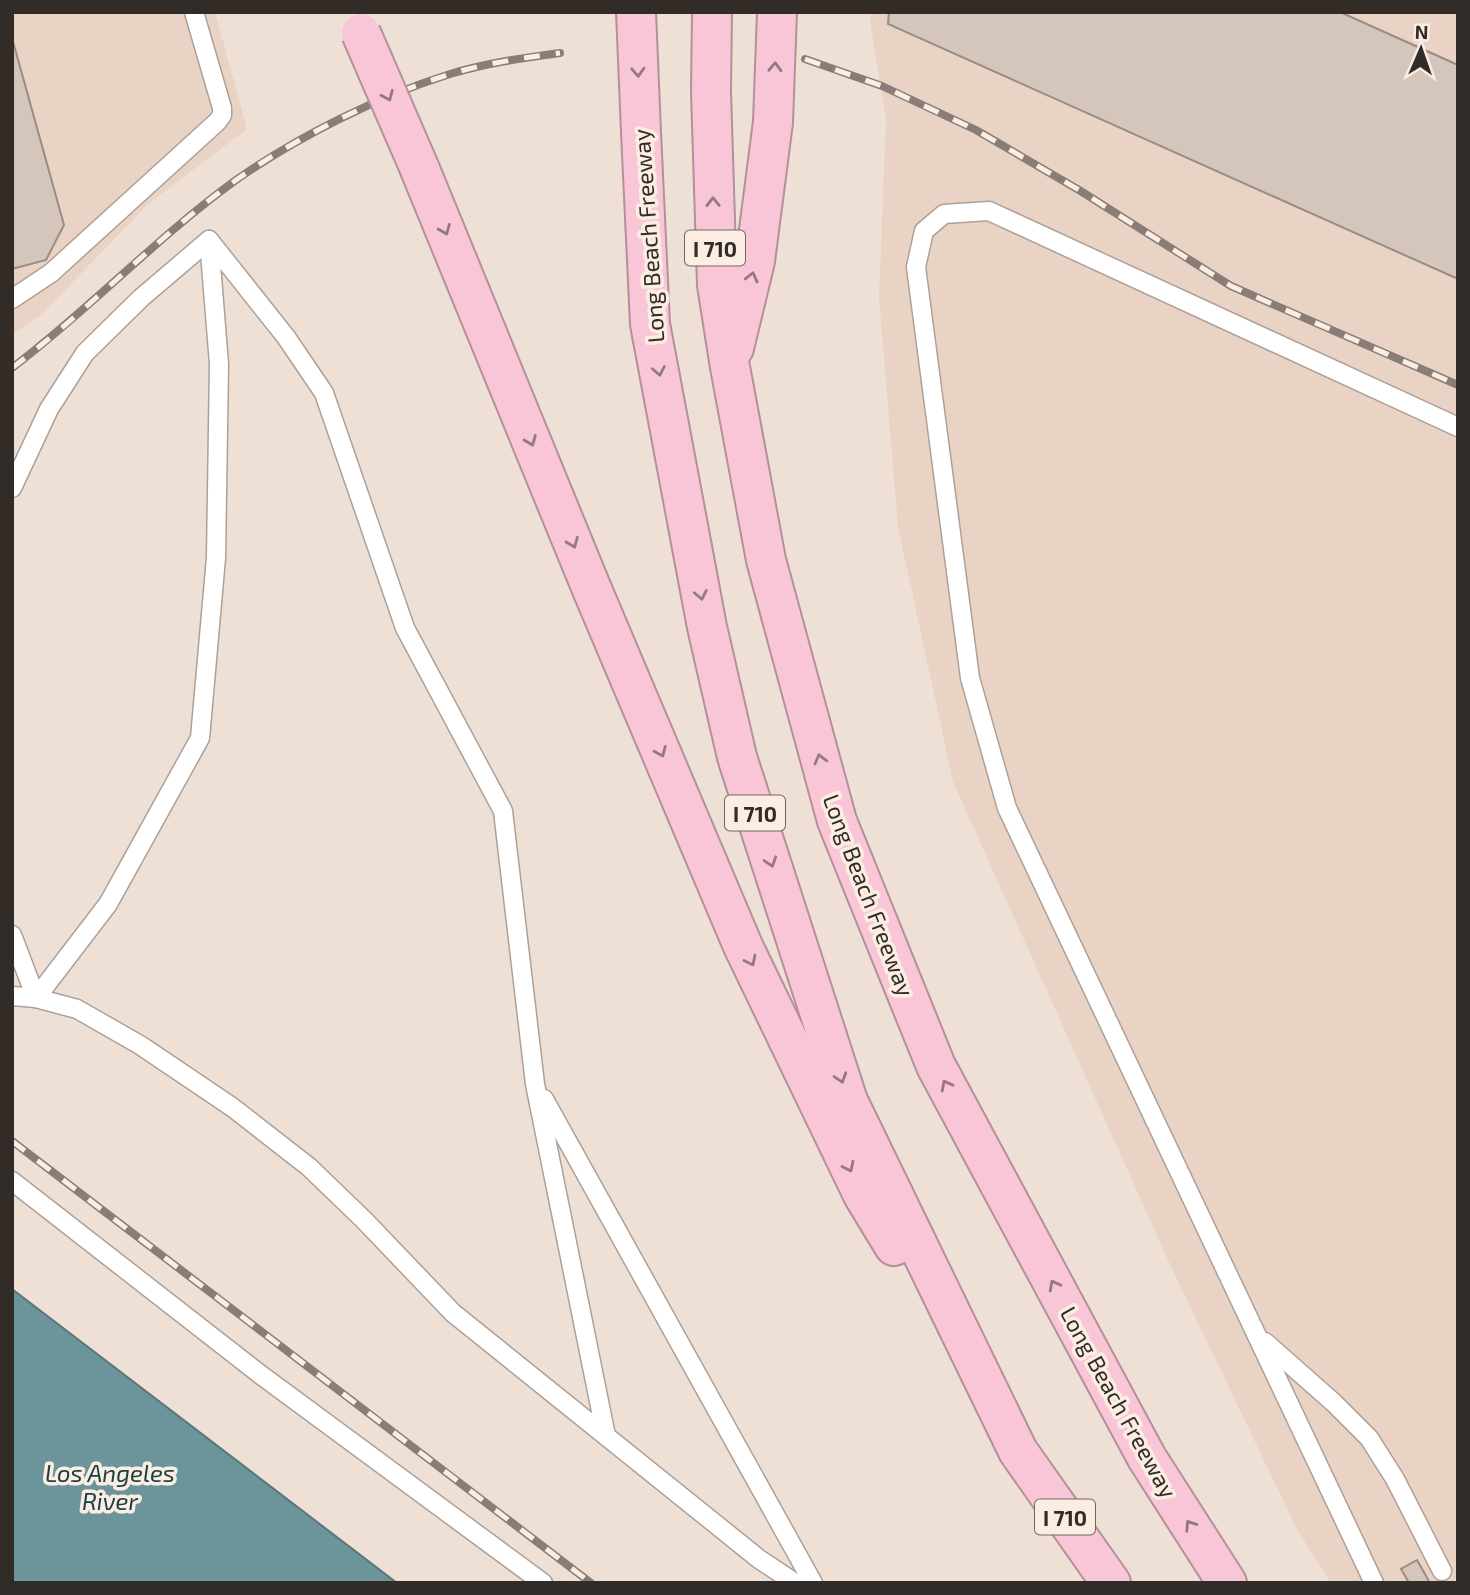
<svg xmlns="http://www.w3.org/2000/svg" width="1470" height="1595" font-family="'Exo 2',sans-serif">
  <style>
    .built { fill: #e8d3c5 }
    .water { fill: #6b959b; stroke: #5a7678; stroke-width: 2 }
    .building { fill: #d5c6bc; stroke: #9a8c83; stroke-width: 2 }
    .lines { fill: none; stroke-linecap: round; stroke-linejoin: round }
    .lane-casing { stroke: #aea096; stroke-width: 21 }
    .highway-casing { stroke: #b3909a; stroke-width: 42 }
    .lane { stroke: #fff; stroke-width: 18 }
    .highway { stroke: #f9c6d7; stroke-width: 38 }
    .rail-casing { stroke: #887e77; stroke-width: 8 }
    .rail { stroke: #fcede3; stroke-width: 5; stroke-dasharray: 16; stroke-linecap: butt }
    .highway-bridge-casing { stroke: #b3909a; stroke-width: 42; stroke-linecap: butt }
    .highway-bridge { stroke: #f9c6d7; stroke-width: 38 }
    .oneway { stroke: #957980 }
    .labels { text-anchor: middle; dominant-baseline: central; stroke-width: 7; stroke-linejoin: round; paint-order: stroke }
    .shield { fill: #fcede3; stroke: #6e6660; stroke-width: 2 }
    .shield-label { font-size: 21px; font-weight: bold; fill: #312c28 }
    .street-label { font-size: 23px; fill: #312c28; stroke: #fcede3 }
    .water-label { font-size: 24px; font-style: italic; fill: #163f44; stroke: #fcede3 }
  </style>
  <rect width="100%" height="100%" fill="#efe0d6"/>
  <g class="built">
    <path d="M12,12H215L247,129L148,204L42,314L12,335Z"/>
    <path d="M871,12H1458V1583H1331L1298,1531L1172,1269L953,782L898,527L879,297L886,119L870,21Z"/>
  </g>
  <path class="water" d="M12,1289L397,1583H12Z"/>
  <g class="building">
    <path d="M889,12H1340L1458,65V279L888,24Z"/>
    <path d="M12,38L64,225L46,260L12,269Z"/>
    <path d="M1417,1560L1430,1583H1409L1401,1569Z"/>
  </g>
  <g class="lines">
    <g class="lane-casing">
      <g id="lane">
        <path d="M12,299L51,273L218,121L222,115V108L194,12"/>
        <path d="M12,488L49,409L85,353L141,298L209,240"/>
        <path d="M12,935L36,998"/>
        <path d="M12,996L36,998L77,1009L140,1045L232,1107L309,1167L364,1220L453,1313L759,1559L795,1583"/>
        <path d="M36,998L108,904L200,738L216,558L219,364L209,240L286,337L324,393L405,628L503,811L535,1084L606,1436"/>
        <path d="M544,1099L813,1583"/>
        <path d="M12,1181L261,1375L543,1583"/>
        <path d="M1265,1342L1334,1403L1369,1438L1395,1479L1442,1571"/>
        <path d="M1374,1583L1007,808L970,678L916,267L924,231L944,214L989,211L1458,427"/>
      </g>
    </g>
    <g class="highway-casing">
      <g id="highway">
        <path d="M711,91L717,285L730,367L766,560L837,821L936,1066L1147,1458L1227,1583"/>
        <path d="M641,132L650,324L707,627L737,757L848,1101L1018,1451L1111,1583"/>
        <path d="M419,167L591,587L743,946L863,1195L894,1246"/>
        <path d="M734,348L755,261L773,122"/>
      </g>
    </g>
    <use href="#lane" class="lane"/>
    <use href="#highway" class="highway"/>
    <g class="rail-casing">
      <g id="rail">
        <path d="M805,59L882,86L976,130L1079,190L1231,286L1458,385"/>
        <path d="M12,368C90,309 157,237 236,180C299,136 377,97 450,74C486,63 523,58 560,53"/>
        <path d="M12,1141L591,1583"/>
      </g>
    </g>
    <use href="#rail" class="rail"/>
    <g class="highway-bridge-casing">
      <g id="highway-bridge">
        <path d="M636,12L641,132"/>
        <path d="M361,33L419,167"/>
        <path d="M711,91L712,12"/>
        <path d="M773,122L777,12"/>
      </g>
    </g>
    <use href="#highway-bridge" class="highway-bridge"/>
  </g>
  <defs><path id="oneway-chevron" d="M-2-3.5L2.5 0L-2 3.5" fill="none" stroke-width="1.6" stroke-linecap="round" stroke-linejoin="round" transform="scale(1.75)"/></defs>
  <g class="oneway">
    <use href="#oneway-chevron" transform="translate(775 67) rotate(-88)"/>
    <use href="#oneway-chevron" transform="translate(638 72) rotate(87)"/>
    <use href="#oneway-chevron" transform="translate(388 96) rotate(67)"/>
    <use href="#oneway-chevron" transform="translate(713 202) rotate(-91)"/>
    <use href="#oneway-chevron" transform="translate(445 230) rotate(68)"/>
    <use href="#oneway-chevron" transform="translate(752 277) rotate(-76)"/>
    <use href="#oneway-chevron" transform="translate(659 371) rotate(79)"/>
    <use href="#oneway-chevron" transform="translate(531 441) rotate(68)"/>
    <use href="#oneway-chevron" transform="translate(573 543) rotate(68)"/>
    <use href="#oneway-chevron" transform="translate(701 595) rotate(79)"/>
    <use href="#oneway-chevron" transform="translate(661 752) rotate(67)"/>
    <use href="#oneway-chevron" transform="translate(820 759) rotate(-105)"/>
    <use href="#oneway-chevron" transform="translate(771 862) rotate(72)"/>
    <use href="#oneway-chevron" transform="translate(751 961) rotate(64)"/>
    <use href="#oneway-chevron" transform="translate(841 1078) rotate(72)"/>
    <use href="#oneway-chevron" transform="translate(946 1085) rotate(-118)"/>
    <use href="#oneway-chevron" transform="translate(849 1167) rotate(64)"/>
    <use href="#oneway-chevron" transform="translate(1054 1285) rotate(-118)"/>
    <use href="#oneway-chevron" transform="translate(1190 1525) rotate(-123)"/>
  </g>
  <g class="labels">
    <g class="shield">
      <rect x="685" y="230.5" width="60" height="35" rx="5"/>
      <rect x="725" y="795.5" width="60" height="35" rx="5"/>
      <rect x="1035" y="1499.5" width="60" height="35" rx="5"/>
    </g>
    <g class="shield-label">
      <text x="715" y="248">I 710</text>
      <text x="755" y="813">I 710</text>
      <text x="1065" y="1517">I 710</text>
    </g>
    <g class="street-label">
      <text transform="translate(648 236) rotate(-94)">Long Beach Freeway</text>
      <text transform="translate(869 895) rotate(69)">Long Beach Freeway</text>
      <text transform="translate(1119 1402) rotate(61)">Long Beach Freeway</text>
    </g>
    <g class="water-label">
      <text x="110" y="1472">Los Angeles<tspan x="110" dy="28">River</tspan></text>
    </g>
  </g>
  <rect width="1470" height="1595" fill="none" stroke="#312c28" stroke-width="28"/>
  <g transform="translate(1421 49) rotate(2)" stroke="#fcede3" stroke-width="5" paint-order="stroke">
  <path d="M0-5L12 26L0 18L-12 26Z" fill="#312c28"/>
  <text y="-10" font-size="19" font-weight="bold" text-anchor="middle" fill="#312c28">N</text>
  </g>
</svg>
